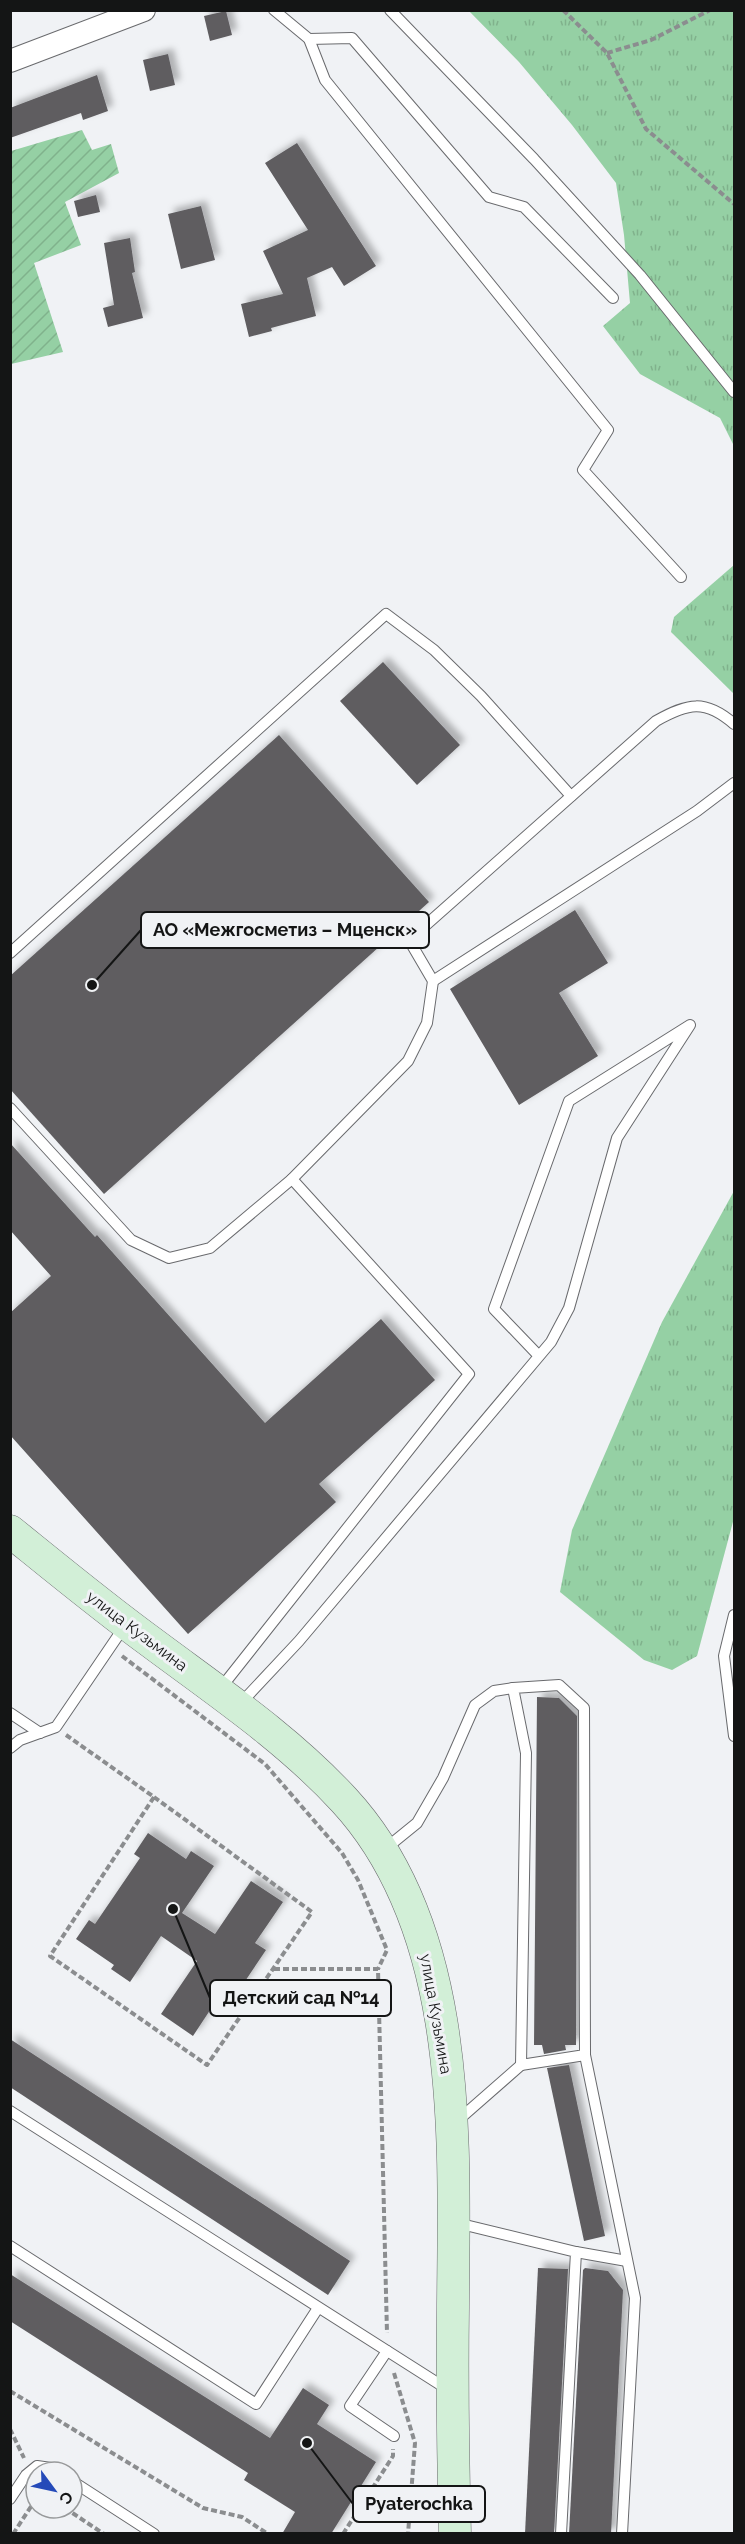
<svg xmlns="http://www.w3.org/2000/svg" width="745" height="2544" font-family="Raleway,sans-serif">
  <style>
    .grass { fill: url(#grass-tufts) }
    .garden { fill: url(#garden-furrows) }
    .building { fill: #5f5d60; filter: url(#shadow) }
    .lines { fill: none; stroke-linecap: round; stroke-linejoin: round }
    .lane-casing { stroke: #696a6d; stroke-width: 12 }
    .street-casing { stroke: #696a6d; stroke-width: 24 }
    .secondary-casing { stroke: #696a6d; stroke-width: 33 }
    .path { stroke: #8b8d8f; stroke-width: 4; stroke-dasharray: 6 3; stroke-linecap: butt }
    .lane { stroke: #fff; stroke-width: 10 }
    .street { stroke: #fff; stroke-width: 22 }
    .secondary { stroke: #d2efd7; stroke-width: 32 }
    .labels { text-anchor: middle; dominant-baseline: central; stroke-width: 6; stroke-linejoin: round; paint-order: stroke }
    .street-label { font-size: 16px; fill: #141515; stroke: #f0f2f5 }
    .leader { fill: none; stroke: #141515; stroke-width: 2 }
    .callout-dot { fill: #141515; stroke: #f0f2f5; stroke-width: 2 }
    .callout { fill: #f0f2f5; stroke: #141515; stroke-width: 2 }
    .callout-label { font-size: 18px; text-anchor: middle; font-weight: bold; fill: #141515 }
  </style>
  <defs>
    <pattern id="grass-tufts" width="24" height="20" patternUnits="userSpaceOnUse" patternTransform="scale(1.5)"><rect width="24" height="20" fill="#95d0a4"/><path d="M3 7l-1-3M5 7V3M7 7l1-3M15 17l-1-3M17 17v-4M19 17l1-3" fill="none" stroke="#80b28c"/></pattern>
    <pattern id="garden-furrows" width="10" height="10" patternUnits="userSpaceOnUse" patternTransform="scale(1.5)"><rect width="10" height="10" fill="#95d0a4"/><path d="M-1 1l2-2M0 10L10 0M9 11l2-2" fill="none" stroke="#80b28c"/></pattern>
    <filter id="shadow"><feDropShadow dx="5.5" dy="-5.5" stdDeviation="3" flood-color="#0004"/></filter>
  </defs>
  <rect width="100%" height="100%" fill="#f0f2f5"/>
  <g class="grass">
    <path d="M469,11H734V446L720,418L640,374L603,326L630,303L624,235L616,183L572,125L519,62Z"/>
    <path d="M734,565V694L671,632L674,617Z"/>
    <path d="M734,1191V1518L697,1656L672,1670L644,1660L560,1592L572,1530L662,1322Z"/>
  </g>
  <path class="garden" d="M82,130L92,150L111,144L119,173L65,202L81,245L34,263L63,352L11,364V151Z"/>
  <g class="building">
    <path d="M226,11L232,35L210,41L204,16Z"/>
    <path d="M168,54L175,85L150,91L143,60Z"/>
    <path d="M97,75L108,111L83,120L81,113L10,138V108Z"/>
    <path d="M297,143L376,266L344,286L332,267L307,278L316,316L271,328L272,331L249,337L241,304L283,294L263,251L308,230L265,163Z"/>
    <path d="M96,195L100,212L78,217L74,201Z"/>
    <path d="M201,206L215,260L181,269L168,214Z"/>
    <path d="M130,238L135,272L132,273L143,318L108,327L103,308L114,305L104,243Z"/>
    <path d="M383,662L460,745L417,785L340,701Z"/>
    <path d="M279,735L429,902L104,1194L10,1089V976Z"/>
    <path d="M575,910L608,963L559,993L598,1056L519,1105L450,989Z"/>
    <path d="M10,1143L95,1237L97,1235L265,1423L381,1319L435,1380L319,1484L336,1502L188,1634L10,1435V1313L51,1276L10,1230Z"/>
    <path d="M537,1697L559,1698L577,1716L576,2045H565L566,2050L544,2054L542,2045H534Z"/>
    <path d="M148,1833L186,1859L191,1851L214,1866L182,1913L215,1934L251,1881L283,1902L255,1943L266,1950L229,2005L218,1998L193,2036L161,2014L197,1961L161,1936L130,1982L111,1969L114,1965L76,1939L89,1920L95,1924L140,1858L134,1854Z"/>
    <path d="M10,2039L350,2261L328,2295L10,2087Z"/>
    <path d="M569,2065L605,2236L584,2241L547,2068Z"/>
    <path d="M538,2268L568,2269L554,2534H525Z"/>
    <path d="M585,2268L608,2271L623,2290L611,2534H569L583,2270Z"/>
    <path d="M10,2274L270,2438L303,2388L329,2405L317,2424L376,2462L331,2534H282L295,2512L244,2480L248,2473L10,2321Z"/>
  </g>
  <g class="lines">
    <g class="lane-casing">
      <g id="lane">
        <path d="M274,10L309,39L325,80L608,430L583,470L681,577"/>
        <path d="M390,10L534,159L640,275L734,392"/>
        <path d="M309,39L352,38L489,197L524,207L613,298"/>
        <path d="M10,953L386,614L434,650L481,696L571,796"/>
        <path d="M433,981L697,811L734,783"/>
        <path d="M10,1108L131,1240L169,1258L210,1248L292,1179L408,1061L427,1023L433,981L409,940L656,721C688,703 705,699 734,724"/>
        <path d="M734,1615L724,1656L734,1736"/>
        <path d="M220,1689L469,1374L292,1179"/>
        <path d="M240,1704L299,1641L551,1342L569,1308L617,1138L690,1025L569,1101L494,1309L539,1356"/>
        <path d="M10,1713L40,1733"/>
        <path d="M10,1748L20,1740L56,1727L124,1627"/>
        <path d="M385,1849L417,1823L443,1778L475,1705L494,1691L513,1688"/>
        <path d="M585,2055L521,2065L526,1753L513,1688L559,1685L584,1708L585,2055L635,2298L622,2534"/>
        <path d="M10,2111L447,2389"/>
        <path d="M456,2122L521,2065"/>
        <path d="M457,2223L576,2252L561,2534"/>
        <path d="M10,2246L256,2404L318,2308"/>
        <path d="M576,2252L627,2261"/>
        <path d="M387,2351L350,2406L394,2436"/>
        <path d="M72,2481L154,2534"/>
        <path d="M10,2499L26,2475L37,2466L51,2468L58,2472"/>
      </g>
    </g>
    <g class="street-casing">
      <path id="street" d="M10,61L144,10"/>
    </g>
    <g class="secondary-casing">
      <path id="secondary" d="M10,1531C57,1569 103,1607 151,1642C218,1692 288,1739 344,1800C465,1931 454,2142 453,2307C452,2382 453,2458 455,2534"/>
    </g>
    <g class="path">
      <path d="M563,10L607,53L646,129L734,204"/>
      <path d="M607,53L651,40L710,10"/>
      <path d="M122,1656L265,1764L342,1853L358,1880L387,1950L378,1969"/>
      <path d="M66,1735L154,1797"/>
      <path d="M154,1797L312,1912L207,2065L50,1956Z"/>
      <path d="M274,1969H378L387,2333"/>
      <path d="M394,2373L415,2443L408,2534"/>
      <path d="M10,2391L203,2508L242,2517L268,2534"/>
      <path d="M10,2429L24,2458"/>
      <path d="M65,2508L104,2534"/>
      <path d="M13,2534L36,2499"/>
      <path d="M343,2534L393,2456V2449"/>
    </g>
    <use href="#lane" class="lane"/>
    <use href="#street" class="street"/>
    <use href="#secondary" class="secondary"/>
  </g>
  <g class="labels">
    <g class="street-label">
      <text transform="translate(137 1631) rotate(37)">улица Кузьмина</text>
      <text transform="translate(436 2014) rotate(80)">улица Кузьмина</text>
    </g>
  </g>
  <path class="leader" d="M92 985L141 930M173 1909L210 1998M307 2443L353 2504"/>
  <g class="callout-dot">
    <circle cx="92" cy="985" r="6"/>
    <circle cx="173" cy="1909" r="6"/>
    <circle cx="307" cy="2443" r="6"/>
  </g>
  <g class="callout">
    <rect x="141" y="912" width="288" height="36" rx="6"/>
    <rect x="210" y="1980" width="181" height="36" rx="6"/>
    <rect x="353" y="2486" width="132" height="36" rx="6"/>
  </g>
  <g class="callout-label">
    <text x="285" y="936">АО «Межгосметиз – Мценск»</text>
    <text x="301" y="2004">Детский сад №14</text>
    <text x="419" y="2510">Pyaterochka</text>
  </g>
  <rect width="745" height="2544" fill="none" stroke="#141515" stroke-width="24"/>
  <g transform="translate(54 2490) rotate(123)"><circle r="28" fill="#f0f2f5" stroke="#989a9b" stroke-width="1.5"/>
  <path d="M0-4.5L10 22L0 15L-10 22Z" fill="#254ab9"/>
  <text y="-9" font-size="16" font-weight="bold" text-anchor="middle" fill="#141515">С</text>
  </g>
</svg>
